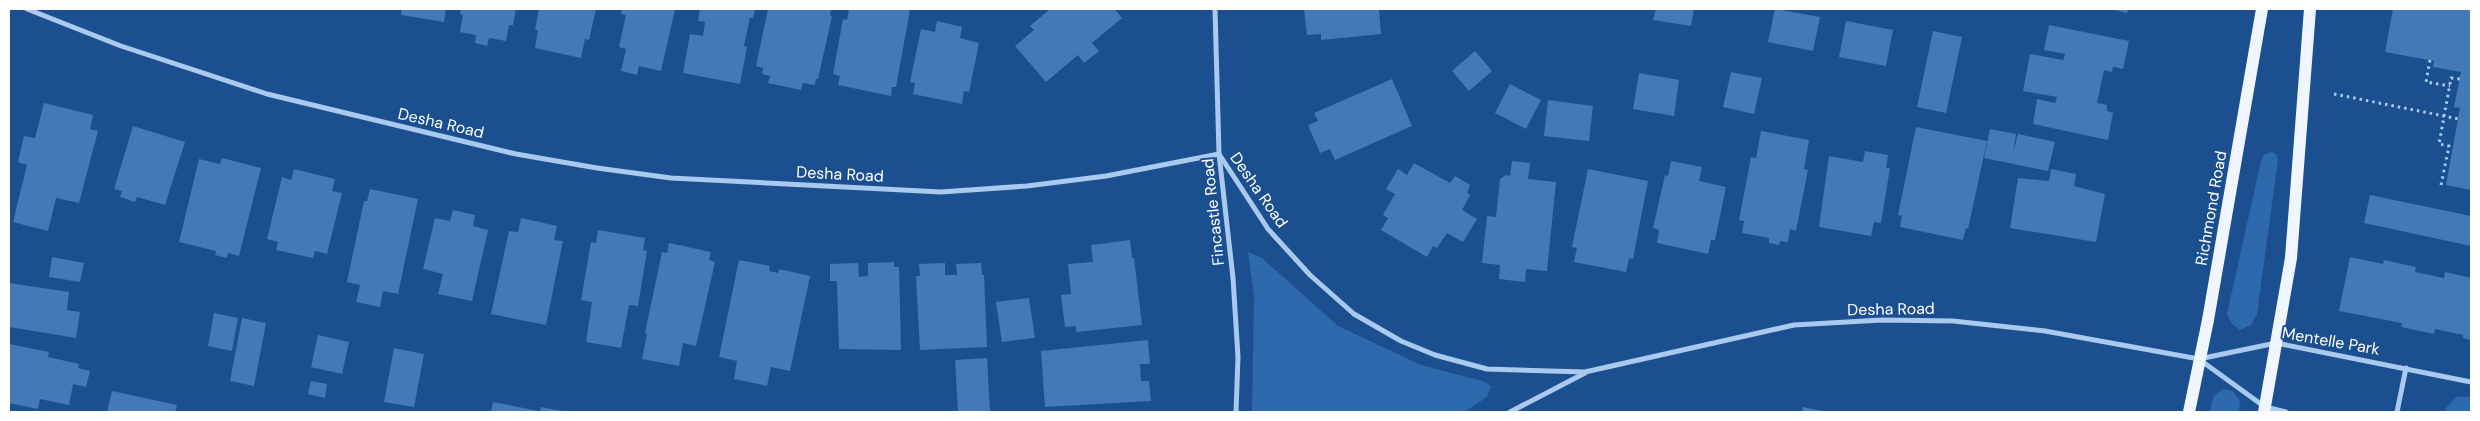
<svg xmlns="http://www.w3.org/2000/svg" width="2480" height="421" font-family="'DM Sans',sans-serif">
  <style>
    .green { fill: #2e69ad }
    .building { fill: #4478b7 }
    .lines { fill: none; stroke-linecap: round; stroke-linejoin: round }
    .path { stroke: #a9c9ee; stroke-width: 3; stroke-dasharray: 2.5 4; stroke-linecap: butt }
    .street { stroke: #a9c9ee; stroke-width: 5 }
    .primary { stroke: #f0f6ff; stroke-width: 12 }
    .labels { text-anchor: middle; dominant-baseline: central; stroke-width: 4; stroke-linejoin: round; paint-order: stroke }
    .street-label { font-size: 16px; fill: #fff; stroke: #1b4f8f }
  </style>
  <rect width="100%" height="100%" fill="#1b4f8f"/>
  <g class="green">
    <path d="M2270,152L2275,153L2278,159L2257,314L2251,325L2240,330L2232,324L2227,314L2261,161L2264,155Z"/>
    <path d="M1248,252L1262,258L1338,326L1421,365L1482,381L1491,386L1487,397L1464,412H1252L1254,296Z"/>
    <path d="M2223,389L2233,391L2240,401L2239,412H2209L2214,396Z"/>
    <path d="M2456,397H2471V412H2446L2445,409Z"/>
  </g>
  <g class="building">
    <path d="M402,9H446L444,22L401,15Z"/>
    <path d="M461,9H516L513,25H509L506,41L489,38L487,46L475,43L476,35L460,32L463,15L460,14Z"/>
    <path d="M539,9H596L589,40L585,39L581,58L535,48L538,30H535Z"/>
    <path d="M622,9H675L661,71L639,66L637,75L621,71L626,49L619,47L626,15L621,14Z"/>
    <path d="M700,9H755L753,18H750L744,46L747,47L740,84L683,73L690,34L703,36L705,22L698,21Z"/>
    <path d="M768,9H831L830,16H832L818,79H816L815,85L803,83L801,90L768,83L770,76L762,74L763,68L756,66Z"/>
    <path d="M849,9L910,10L896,87H892L891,96L838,85L840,76L833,74L843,19L847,20Z"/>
    <path d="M1050,9H1115L1122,18L1092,43L1099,51L1084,63L1078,55L1046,82L1015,46L1034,30L1030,26Z"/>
    <path d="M1304,9H1379L1381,34L1321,40V34L1307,35Z"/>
    <path d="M1656,9H1694L1691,26L1653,20Z"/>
    <path d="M1775,9L1820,17L1813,51L1768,42Z"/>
    <path d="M2110,9H2128L2127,13Z"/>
    <path d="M2393,9H2471V190L2446,185L2460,108L2454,107L2461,72L2433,67L2434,61L2385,52Z"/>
    <path d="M937,21L962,27L960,38L979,43L969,92L964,91L962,104L913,94L915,83L910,82L921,29L935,32Z"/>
    <path d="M1846,21L1893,30L1886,66L1839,57Z"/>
    <path d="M2049,25L2129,41L2123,69L2113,67L2112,72L2104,70L2097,103L2107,105V111L2113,113L2108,140L2033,124L2037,99L2055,103L2057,97L2023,91L2030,54L2063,60L2065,54L2044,50Z"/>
    <path d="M1933,31L1962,37L1946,113L1917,107Z"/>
    <path d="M1475,51L1492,71L1469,91L1452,71Z"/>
    <path d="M1731,72L1762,78L1754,114L1723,107Z"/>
    <path d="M1639,73L1679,80L1674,116L1633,109Z"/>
    <path d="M1392,79L1412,126L1335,160L1330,149L1320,153L1308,125L1318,121L1314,113Z"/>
    <path d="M1510,84L1541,100L1526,129L1495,113Z"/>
    <path d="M1548,100L1593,106L1589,141L1544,136Z"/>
    <path d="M44,103L93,115L90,129L98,131L79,203L56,198L48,231L13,222L27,165L18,162L24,136L35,138Z"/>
    <path d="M133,126L185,142L165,205L137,197L135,202L120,197L122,191L114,189Z"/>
    <path d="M1916,127L1987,141L1968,229L1966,228L1963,240L1900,227L1902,216L1898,215Z"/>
    <path d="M1990,129L2016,134L2013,153L2018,134L2055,142L2048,171L1984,158Z"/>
    <path d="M1761,131L1809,140L1804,169L1808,170L1796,231L1790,229L1788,242L1780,241L1779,245L1769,243V238L1742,233L1744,221L1739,220L1751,157L1756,158Z"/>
    <path d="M1865,151L1888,155L1886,168H1890L1881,223L1874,222L1871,236L1819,227L1829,156L1863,162Z"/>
    <path d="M222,158L261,168L239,256L228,253L227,258L215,255L216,251L179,242L199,159L220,164Z"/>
    <path d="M1512,161L1530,163L1528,179L1556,182L1547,271L1526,269L1525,282L1499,279L1500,265L1482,263L1487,216L1496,217L1500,179L1506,175L1510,176Z"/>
    <path d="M1671,161L1702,167L1699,181L1726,187L1715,240H1711L1708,254L1657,243L1659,230L1653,228L1665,175L1668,176Z"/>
    <path d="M1414,163L1450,183L1455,176L1470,185L1467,193L1470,195L1462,210L1477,219L1463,242L1447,233L1437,248L1433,246L1427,257L1381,230L1388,218L1383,215L1395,194L1386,189L1398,169L1407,175Z"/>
    <path d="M294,169L335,179L332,191L342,193L327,254L315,251L313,258L276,250L278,242L267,239L282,177L291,180Z"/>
    <path d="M1588,169L1648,181L1633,259L1629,258L1626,272L1574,262L1577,248L1572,247Z"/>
    <path d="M2051,169L2076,174L2074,186L2105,194L2096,242L2010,228L2018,178L2049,181Z"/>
    <path d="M370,189L418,199L398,294L383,291L380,307L356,302L360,285L347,282L364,201H367Z"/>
    <path d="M2370,195L2471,216V246L2364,223Z"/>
    <path d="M453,210L475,215L473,226L488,230L472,301L438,294L443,274L423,269L435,218L450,221Z"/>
    <path d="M521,218L557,226L554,240L563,241L546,325L491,314L509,231L518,232Z"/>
    <path d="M598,230L645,238L643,250L647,251L638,306L629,305L621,348L586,342L592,302L581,300L591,242L596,243Z"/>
    <path d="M1130,240L1132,258H1134L1142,325L1076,332V326L1065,327L1061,295L1071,294L1068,264L1093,262L1091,245Z"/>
    <path d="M669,243L711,252L709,260L715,262L696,346L683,343L679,366L642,359L647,334L645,333L662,252L667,253Z"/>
    <path d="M52,257L84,263L80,282L49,277Z"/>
    <path d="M2350,257L2383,264L2384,260L2416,267L2415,272L2444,278L2445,272L2471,278V340L2463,338V335L2435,329L2434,334L2401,327L2402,323L2339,311Z"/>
    <path d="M739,260L770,266L769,271L778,273L779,269L810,276L790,371L771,367L767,386L734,379L737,361L719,357Z"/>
    <path d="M894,262V267H899L901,350L839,349L837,281H830V264L858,263L859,277L868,276V263Z"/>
    <path d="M945,263V275H957L956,264L981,263L982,275H984L987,347L920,350L916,276H920L919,264Z"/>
    <path d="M9,283L69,292L67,310L80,312L76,338L9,327Z"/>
    <path d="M1029,298L1035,338L1002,342L996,302Z"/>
    <path d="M214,313L238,318L232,351L208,346Z"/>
    <path d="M242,318L266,323L254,386L230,381Z"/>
    <path d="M318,335L349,342L342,374L311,367Z"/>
    <path d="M1148,340L1150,364H1140L1141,381H1149L1151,401L1045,407L1041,351Z"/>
    <path d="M9,344L49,352L48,357L79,364L78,368L90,371L86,387L73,384L69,405L40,399L38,409L9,403Z"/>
    <path d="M394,348L424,354L414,407L384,402Z"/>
    <path d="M987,358L990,412H958L955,360Z"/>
    <path d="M311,381L327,384L325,398L308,394Z"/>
    <path d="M112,391L177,405L175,412H107Z"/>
    <path d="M493,402L539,411V412H491Z"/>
    <path d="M541,407L563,411V412H540Z"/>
    <path d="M1803,407L1823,411V412H1802Z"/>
  </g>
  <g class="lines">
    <g class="path">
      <path d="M2430,60L2426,82L2450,86"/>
      <path d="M2334,94L2459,119"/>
      <path d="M2441,185L2449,146L2439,144L2451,78L2460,79"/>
    </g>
    <g class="street">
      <path d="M27,9L121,46L267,94L516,154L597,168L671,178L941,192L1027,186L1106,176L1219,154L1268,229L1310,275L1354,314L1401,341L1435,355L1487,369L1585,372L1794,325L1882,320L1953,321L2045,331L2199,359L2276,343L2471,382"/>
      <path d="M1215,9L1219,154L1233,278L1238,357L1236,412"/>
      <path d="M2200,360L2265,407L2286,412"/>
      <path d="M1510,412L1585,373"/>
      <path d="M2397,412L2406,368"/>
    </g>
    <g class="primary">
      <path d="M2189,412L2208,320L2262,9"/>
      <path d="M2264,412L2291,258L2310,9"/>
    </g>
  </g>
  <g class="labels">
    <g class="street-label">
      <text transform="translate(441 123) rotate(13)">Desha Road</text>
      <text transform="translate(840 174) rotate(3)">Desha Road</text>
      <text transform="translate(1259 190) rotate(55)">Desha Road</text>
      <text transform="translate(2211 208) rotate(-80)">Richmond Road</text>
      <text transform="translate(1213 212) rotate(-96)">Fincastle Road</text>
      <text transform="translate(1891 309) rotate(-1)">Desha Road</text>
      <text transform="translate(2331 341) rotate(10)">Mentelle Park</text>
    </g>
  </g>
  <rect width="2480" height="421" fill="none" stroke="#ffffff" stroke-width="20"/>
</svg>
